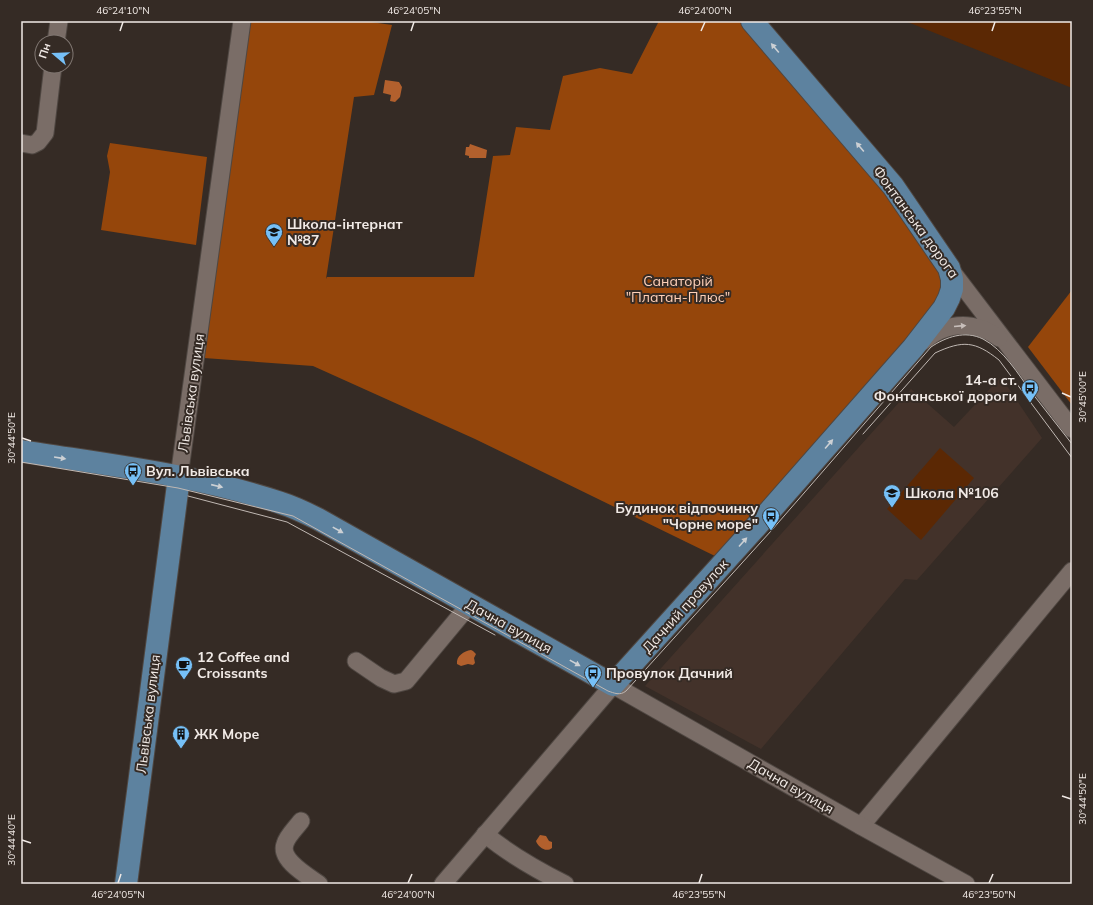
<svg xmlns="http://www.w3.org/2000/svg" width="1093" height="905" font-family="Mulish,sans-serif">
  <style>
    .built { fill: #43322a }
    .green { fill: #5b2804 }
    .forest { fill: #95460b }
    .water { fill: #b2602d }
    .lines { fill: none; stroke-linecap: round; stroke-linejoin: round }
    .minor-casing { stroke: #4f4742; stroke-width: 19 }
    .major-casing { stroke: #4f4742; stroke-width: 24 }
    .minor { stroke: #7a6d67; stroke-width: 17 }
    .major { stroke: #5d829f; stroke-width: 22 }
    .tram { stroke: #c0b8b3; stroke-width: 1 }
    .oneway { fill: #ccd0d4 }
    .oneway2 { fill: #c7beba }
    .ticks { fill: none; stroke: #f1eae6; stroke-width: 1.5 }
    .labels { text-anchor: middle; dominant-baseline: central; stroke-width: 4; stroke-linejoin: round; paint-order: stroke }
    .street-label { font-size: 14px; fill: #f1eae6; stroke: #352b25 }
    .poi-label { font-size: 14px; font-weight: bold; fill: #f1eae6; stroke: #352b25; text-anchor: start }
    .park-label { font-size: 14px; fill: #fed0b8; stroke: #352b25 }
    .neatline { fill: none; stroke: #f1eae6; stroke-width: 1.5 }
    .ticks-label { font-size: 10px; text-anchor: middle; fill: #f1eae6 }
  </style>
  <rect width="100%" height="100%" fill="#352b25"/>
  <path class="built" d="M1001,377L1042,438L917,580L905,579L761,749L645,686L911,389L954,427Z"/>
  <g class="green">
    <path d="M905,21H1072V88Z"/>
    <path d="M940,448L974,478L921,540L887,509Z"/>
  </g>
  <g class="forest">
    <path d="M248,21H364L392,25L374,95L354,97L326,279L327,277H474L493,156L510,155L516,127L550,130L563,76L600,68L632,74L659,21H739L882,187L948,280L942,298L715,556L475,439L313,366L204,358L234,119Z"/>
    <path d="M110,143L207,157L196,245L101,230L110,172L107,156Z"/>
    <path d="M1072,290V405L1028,347Z"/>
  </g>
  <g class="water">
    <path d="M385,80L399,82L402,87L400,97L395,102L390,101L391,95L383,93Z"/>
    <path d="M470,144L487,150L486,158H469V156L465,155L466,147H469Z"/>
    <path d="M471,650L473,651L476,654L474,658L475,663L473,665L468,664L461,666L457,664C456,656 464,651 471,650Z"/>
    <path d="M540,835L546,836L549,841L552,842V848C546,853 538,847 536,841Z"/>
  </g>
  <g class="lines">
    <g class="minor-casing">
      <g id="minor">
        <path d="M56,42L59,21"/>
        <path d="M21,143L32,145L38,142L45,133L53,66"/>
        <path d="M950,269L1072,429"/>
        <path d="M922,342C928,338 934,333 941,330C961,322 982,325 999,338"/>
        <path d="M179,477L242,21"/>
        <path d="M356,661L381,678L394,684L406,681L470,604"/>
        <path d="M301,821C296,828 287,836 285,844C279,860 308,876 319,884"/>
        <path d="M861,826L1072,571"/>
        <path d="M485,834C510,855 537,870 565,884"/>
        <path d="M443,884L613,685L861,826L966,884"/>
      </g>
    </g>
    <g class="major-casing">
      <g id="major">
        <path d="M21,451C108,465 198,475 281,503C294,507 306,513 318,519L613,685L753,530L913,348L944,308L949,298L952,289V279L949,268L893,186L752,21"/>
        <path d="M126,884L179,477"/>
      </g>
    </g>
    <use href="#minor" class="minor"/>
    <use href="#major" class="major"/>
    <g class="tram">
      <path d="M863,434L935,353C963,340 975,341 999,360L1072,458"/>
      <path d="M21,462L178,488L293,516L608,691C614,693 620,696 626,691L771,531L931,347C946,337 965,330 983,339C1004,350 1018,374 1032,393C1045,410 1059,427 1072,444"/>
      <path d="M188,496L287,522L495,635"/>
    </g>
  </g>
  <defs><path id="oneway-solid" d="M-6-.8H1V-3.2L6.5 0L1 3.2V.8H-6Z"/></defs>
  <g class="oneway">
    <use href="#oneway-solid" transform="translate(775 48) rotate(-130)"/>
    <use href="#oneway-solid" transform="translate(860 147) rotate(-130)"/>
    <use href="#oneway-solid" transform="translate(829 444) rotate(-49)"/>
    <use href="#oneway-solid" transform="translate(60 458) rotate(9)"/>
    <use href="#oneway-solid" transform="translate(217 486) rotate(13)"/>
    <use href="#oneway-solid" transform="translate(338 530) rotate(29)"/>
    <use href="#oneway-solid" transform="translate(743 542) rotate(-48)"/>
    <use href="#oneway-solid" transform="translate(575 663) rotate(29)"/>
  </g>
  <use class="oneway2" href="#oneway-solid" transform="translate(960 326) rotate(-5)"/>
  <path class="ticks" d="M120,31L123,22M411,31L414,22M701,31L705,22M992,31L995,22M1062,393L1071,397M22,438L31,441M1062,796L1071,799M22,840L31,843M118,883L121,874M408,883L412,874M699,883L702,874M989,883L993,874"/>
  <defs>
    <g id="school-pin" transform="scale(0.9)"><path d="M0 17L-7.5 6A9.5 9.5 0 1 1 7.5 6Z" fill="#76c0f7" stroke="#352b25"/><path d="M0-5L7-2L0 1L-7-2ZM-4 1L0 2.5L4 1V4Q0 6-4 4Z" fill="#111"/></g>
    <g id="bus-pin" transform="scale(0.9)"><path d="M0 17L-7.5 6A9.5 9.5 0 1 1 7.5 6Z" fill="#76c0f7" stroke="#352b25"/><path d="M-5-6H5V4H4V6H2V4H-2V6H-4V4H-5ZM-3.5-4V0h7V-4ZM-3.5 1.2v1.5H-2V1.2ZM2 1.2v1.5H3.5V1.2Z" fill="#111"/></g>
    <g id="cafe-pin" transform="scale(0.9)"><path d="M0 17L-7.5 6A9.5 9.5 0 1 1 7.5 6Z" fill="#76c0f7" stroke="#352b25"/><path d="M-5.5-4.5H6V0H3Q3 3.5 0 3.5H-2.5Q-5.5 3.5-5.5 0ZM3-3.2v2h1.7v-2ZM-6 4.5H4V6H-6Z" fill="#111"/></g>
    <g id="building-pin" transform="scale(0.9)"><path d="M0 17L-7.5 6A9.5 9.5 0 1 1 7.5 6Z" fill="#76c0f7" stroke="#352b25"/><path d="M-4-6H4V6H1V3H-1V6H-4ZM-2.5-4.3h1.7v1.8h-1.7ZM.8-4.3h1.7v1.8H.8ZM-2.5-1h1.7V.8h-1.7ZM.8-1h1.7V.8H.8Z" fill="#111"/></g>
  </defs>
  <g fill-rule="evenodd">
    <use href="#school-pin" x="274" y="232"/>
    <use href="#bus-pin" x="1030" y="388"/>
    <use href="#bus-pin" x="133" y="471"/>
    <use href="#school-pin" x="892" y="493"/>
    <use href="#bus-pin" x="771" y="516"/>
    <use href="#cafe-pin" x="184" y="665"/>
    <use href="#bus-pin" x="593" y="673"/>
    <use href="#building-pin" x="181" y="734"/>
  </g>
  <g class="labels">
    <g class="street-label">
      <text transform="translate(916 222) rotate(54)">Фонтанська дорога</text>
      <text transform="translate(191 393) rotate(-82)">Львівська вулиця</text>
      <text transform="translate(685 606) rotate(-48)">Дачний провулок</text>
      <text transform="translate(509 626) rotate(29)">Дачна вулиця</text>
      <text transform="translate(148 714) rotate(-83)">Львівська вулиця</text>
      <text transform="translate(791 786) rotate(30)">Дачна вулиця</text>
    </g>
    <g class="poi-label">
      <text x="287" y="224">Школа-інтернат<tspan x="287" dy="16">№87</tspan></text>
      <text x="1017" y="380" text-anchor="end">14-а ст.<tspan x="1017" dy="16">Фонтанської дороги</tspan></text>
      <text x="146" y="471">Вул. Львівська</text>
      <text x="905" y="493">Школа №106</text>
      <text x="758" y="508" text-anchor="end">Будинок відпочинку<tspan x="758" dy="16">"Чорне море"</tspan></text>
      <text x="197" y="657">12 Coffee and<tspan x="197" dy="16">Croissants</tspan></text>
      <text x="606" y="673">Провулок Дачний</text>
      <text x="194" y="734">ЖК Море</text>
    </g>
    <g class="park-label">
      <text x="678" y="281">Санаторій<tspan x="678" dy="16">"Платан-Плюс"</tspan></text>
    </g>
  </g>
  <rect width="1093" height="905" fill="none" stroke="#352b25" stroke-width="44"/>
  <g transform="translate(54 54) rotate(289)"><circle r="19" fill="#352b25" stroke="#807772"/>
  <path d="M0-3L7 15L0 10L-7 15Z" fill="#76c0f7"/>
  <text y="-6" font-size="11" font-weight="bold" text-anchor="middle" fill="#f1eae6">Пн</text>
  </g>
  <rect x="22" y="22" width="1049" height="861" class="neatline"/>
  <g class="ticks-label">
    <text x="123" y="14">46°24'10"N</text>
    <text x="414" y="14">46°24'05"N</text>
    <text x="705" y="14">46°24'00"N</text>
    <text x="995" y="14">46°23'55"N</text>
    <text transform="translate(1082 397) rotate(-90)" y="4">30°45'00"E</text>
    <text transform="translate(11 438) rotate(-90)" y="4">30°44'50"E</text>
    <text transform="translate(1082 799) rotate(-90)" y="4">30°44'50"E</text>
    <text transform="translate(11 840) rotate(-90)" y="4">30°44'40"E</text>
    <text x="118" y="898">46°24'05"N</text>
    <text x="408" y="898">46°24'00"N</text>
    <text x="699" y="898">46°23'55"N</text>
    <text x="989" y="898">46°23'50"N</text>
  </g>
</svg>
